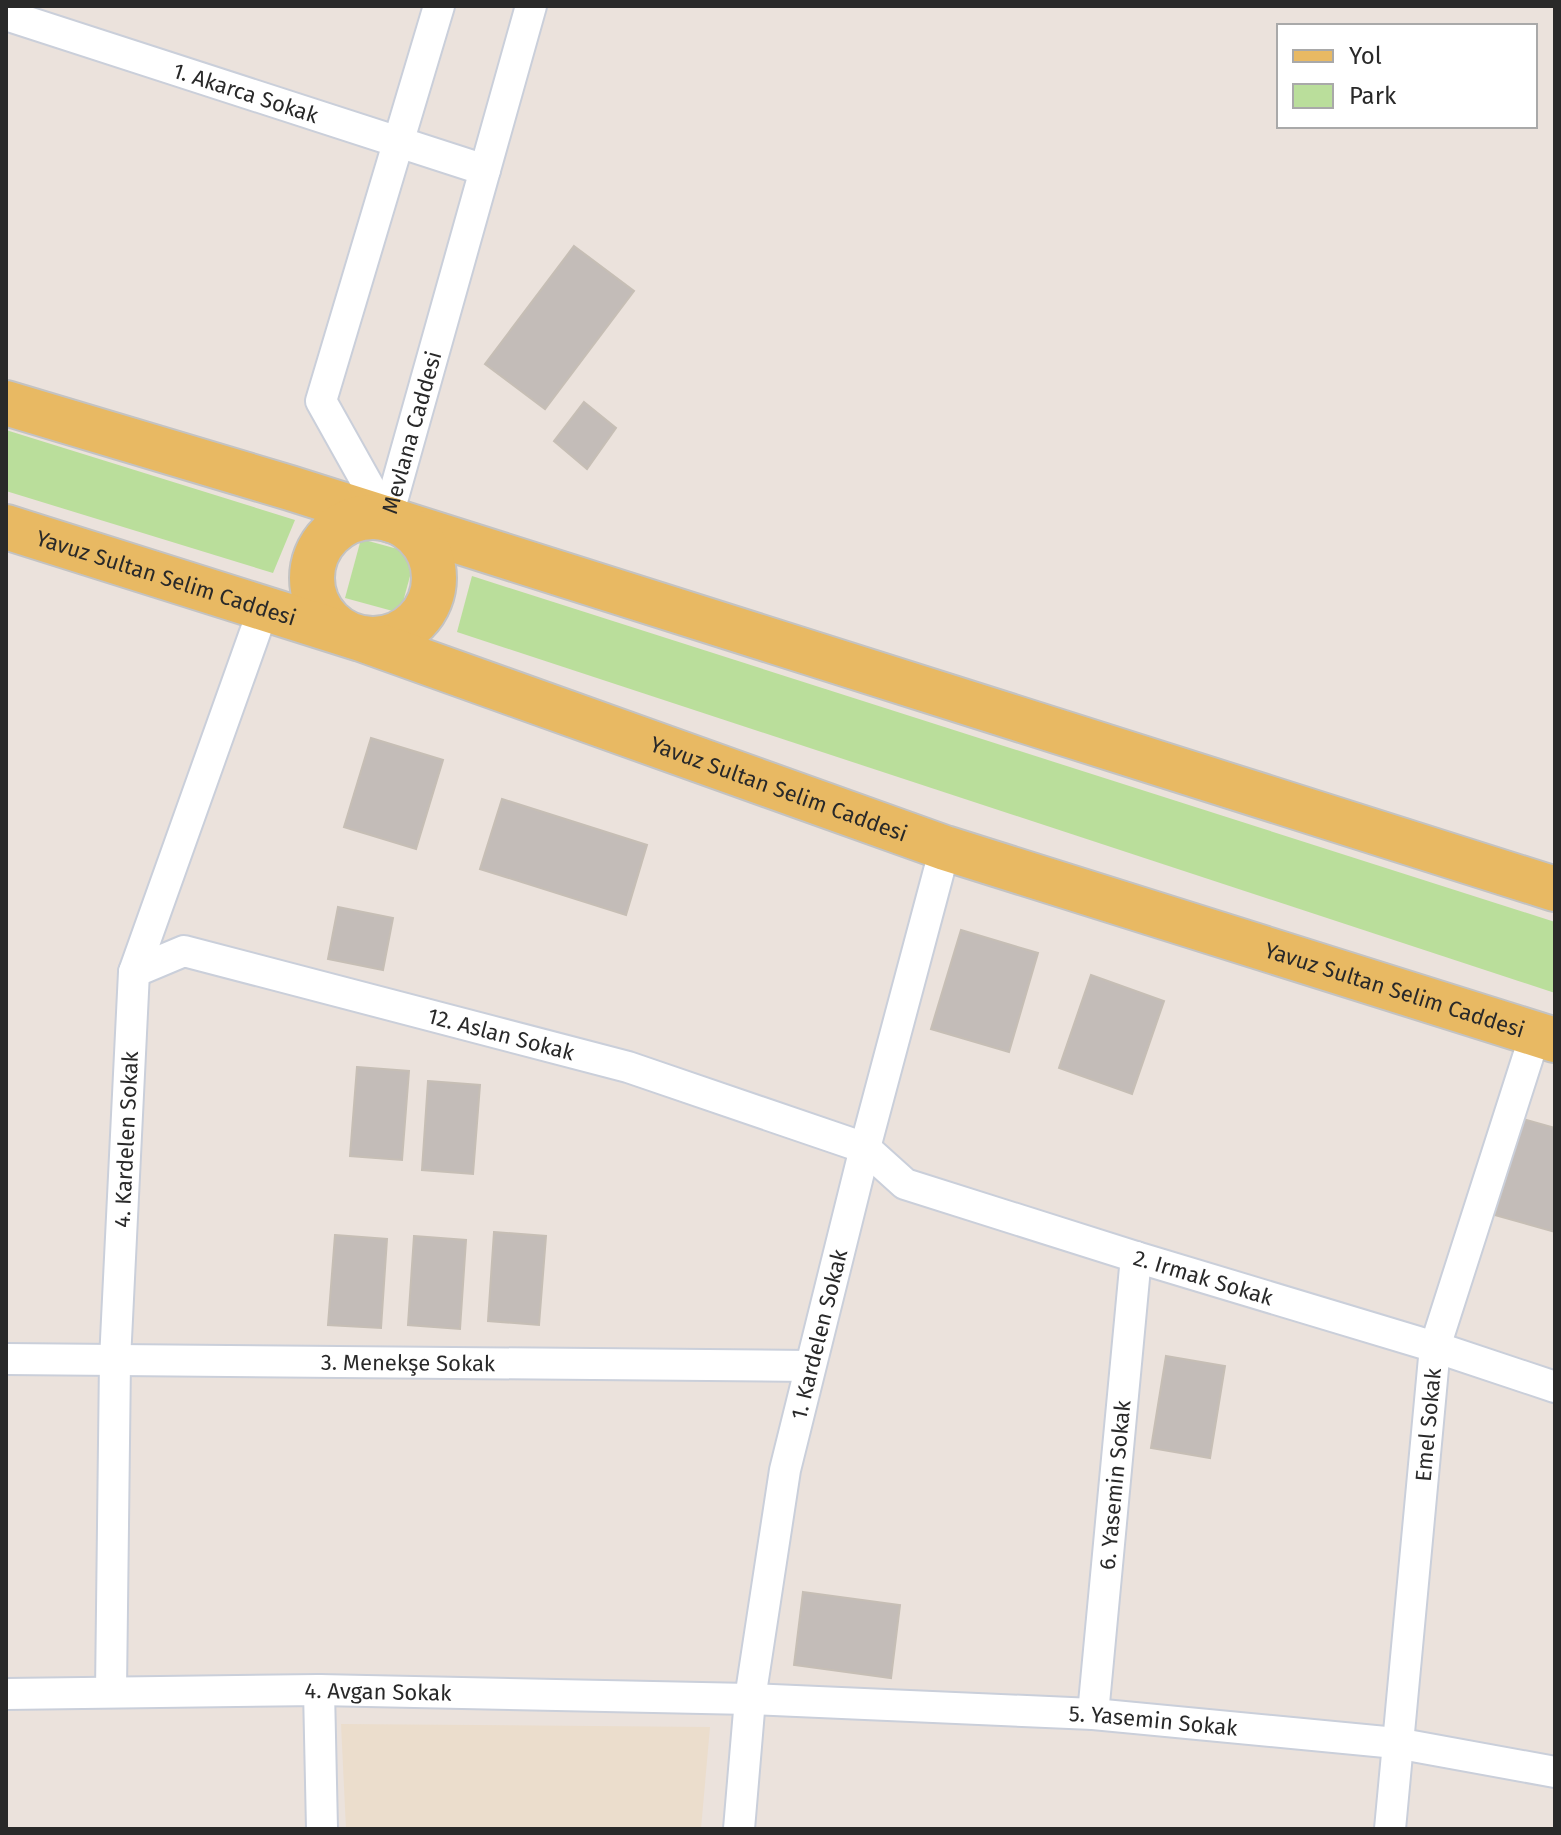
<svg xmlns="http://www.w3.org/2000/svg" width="1561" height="1835" font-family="'Fira Sans',sans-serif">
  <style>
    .education { fill: #ebddcc }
    .green { fill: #bade9b }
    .building { fill: #c3bcb8; stroke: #c6beb5; stroke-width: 2 }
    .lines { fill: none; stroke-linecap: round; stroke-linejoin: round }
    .minor-casing { stroke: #cacfda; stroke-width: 34 }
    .primary-casing { stroke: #c3c3c3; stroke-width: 48 }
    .minor { stroke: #fff; stroke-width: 30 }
    .primary { stroke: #e8b963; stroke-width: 44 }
    .labels { text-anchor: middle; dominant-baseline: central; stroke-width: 6; stroke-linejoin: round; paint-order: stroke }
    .street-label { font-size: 22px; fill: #292929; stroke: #fff }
  </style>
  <rect width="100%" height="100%" fill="#ebe2dc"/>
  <path class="education" d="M341,1724L710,1727L701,1829H346Z"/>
  <g class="green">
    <path d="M6,430L295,520L273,573L6,491Z"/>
    <path d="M361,539L416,554L400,613L345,598Z"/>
    <path d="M472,576L1555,922V993L457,632Z"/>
  </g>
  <g class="building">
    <path d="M574,246L634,291L545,409L485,364Z"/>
    <path d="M584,402L616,428L587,469L554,441Z"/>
    <path d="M371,738L443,760L416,849L344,827Z"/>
    <path d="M502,799L647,845L626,915L480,869Z"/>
    <path d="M338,907L393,918L383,970L328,959Z"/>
    <path d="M961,930L1038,953L1009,1052L931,1029Z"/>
    <path d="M1091,975L1164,1001L1132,1094L1059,1068Z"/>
    <path d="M357,1067L409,1071L402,1160L350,1156Z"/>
    <path d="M428,1081L480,1085L473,1174L422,1170Z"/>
    <path d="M1523,1119L1555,1128V1232L1495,1215Z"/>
    <path d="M494,1232L546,1236L539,1325L488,1321Z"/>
    <path d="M335,1235L387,1239L381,1328L328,1325Z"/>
    <path d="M414,1236L466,1240L460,1329L408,1325Z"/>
    <path d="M1166,1356L1225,1366L1210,1458L1151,1448Z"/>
    <path d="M803,1592L900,1605L891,1678L794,1665Z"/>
  </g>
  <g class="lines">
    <g class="minor-casing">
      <g id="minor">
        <path id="s1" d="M6,15L485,170"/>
        <path d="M387,519L321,401L439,6"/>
        <path id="s2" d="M387,519L531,6"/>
        <path id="s3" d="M134,972L184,951L628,1067L865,1148L905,1184L1136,1257L1435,1347L1555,1387"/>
        <path id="s4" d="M6,1359L810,1366"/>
        <path d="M319,1690L322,1829"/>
        <path id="s5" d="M111,1691L115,1360L134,972L263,610"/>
        <path id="s6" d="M6,1694L319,1690L750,1699L1093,1714L1396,1743L1555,1772"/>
        <path id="s7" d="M1093,1714L1136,1257"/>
        <path id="s8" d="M739,1829L750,1699L785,1470L865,1148L945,848"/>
        <path id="s9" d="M1390,1829L1435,1347L1535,1035"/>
      </g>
    </g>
    <g class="primary-casing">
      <g id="primary">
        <path d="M6,403L290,488L1555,889"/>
        <circle cx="373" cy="578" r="61"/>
        <path id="s10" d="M6,527L361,639L945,848L1555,1040"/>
      </g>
    </g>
    <use href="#minor" class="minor"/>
    <use href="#primary" class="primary"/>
  </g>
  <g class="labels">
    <g class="street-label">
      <text stroke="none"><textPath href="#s1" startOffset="252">1. Akarca Sokak</textPath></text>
      <text stroke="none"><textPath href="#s2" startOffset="90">Mevlana Caddesi</textPath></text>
      <text stroke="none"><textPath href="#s10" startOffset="168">Yavuz Sultan Selim Caddesi</textPath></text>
      <text stroke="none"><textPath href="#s10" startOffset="816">Yavuz Sultan Selim Caddesi</textPath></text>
      <text stroke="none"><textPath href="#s10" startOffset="1464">Yavuz Sultan Selim Caddesi</textPath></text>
      <text stroke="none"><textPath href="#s3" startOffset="382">12. Aslan Sokak</textPath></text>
      <text stroke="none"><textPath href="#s5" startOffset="552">4. Kardelen Sokak</textPath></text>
      <text stroke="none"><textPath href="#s3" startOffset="1130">2. Irmak Sokak</textPath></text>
      <text stroke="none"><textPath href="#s8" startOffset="502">1. Kardelen Sokak</textPath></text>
      <text stroke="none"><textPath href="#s4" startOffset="402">3. Menekşe Sokak</textPath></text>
      <text stroke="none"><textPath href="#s9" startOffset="406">Emel Sokak</textPath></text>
      <text stroke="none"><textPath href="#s7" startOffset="230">6. Yasemin Sokak</textPath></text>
      <text stroke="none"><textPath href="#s6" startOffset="372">4. Avgan Sokak</textPath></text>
      <text stroke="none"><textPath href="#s6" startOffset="1148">5. Yasemin Sokak</textPath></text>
    </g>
  </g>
  <rect width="1561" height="1835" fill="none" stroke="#292929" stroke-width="16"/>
  <rect x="1277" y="24" width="260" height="104" fill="#ffffff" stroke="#a9a9a9" stroke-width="2"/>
  <rect x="1293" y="50" width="40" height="12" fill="#e8b963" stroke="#a9a9a9" stroke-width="2"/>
  <text x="1349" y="64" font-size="24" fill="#292929">Yol</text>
  <rect x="1293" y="84" width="40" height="24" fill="#bade9b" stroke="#a9a9a9" stroke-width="2"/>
  <text x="1349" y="104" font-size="24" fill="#292929">Park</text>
</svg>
